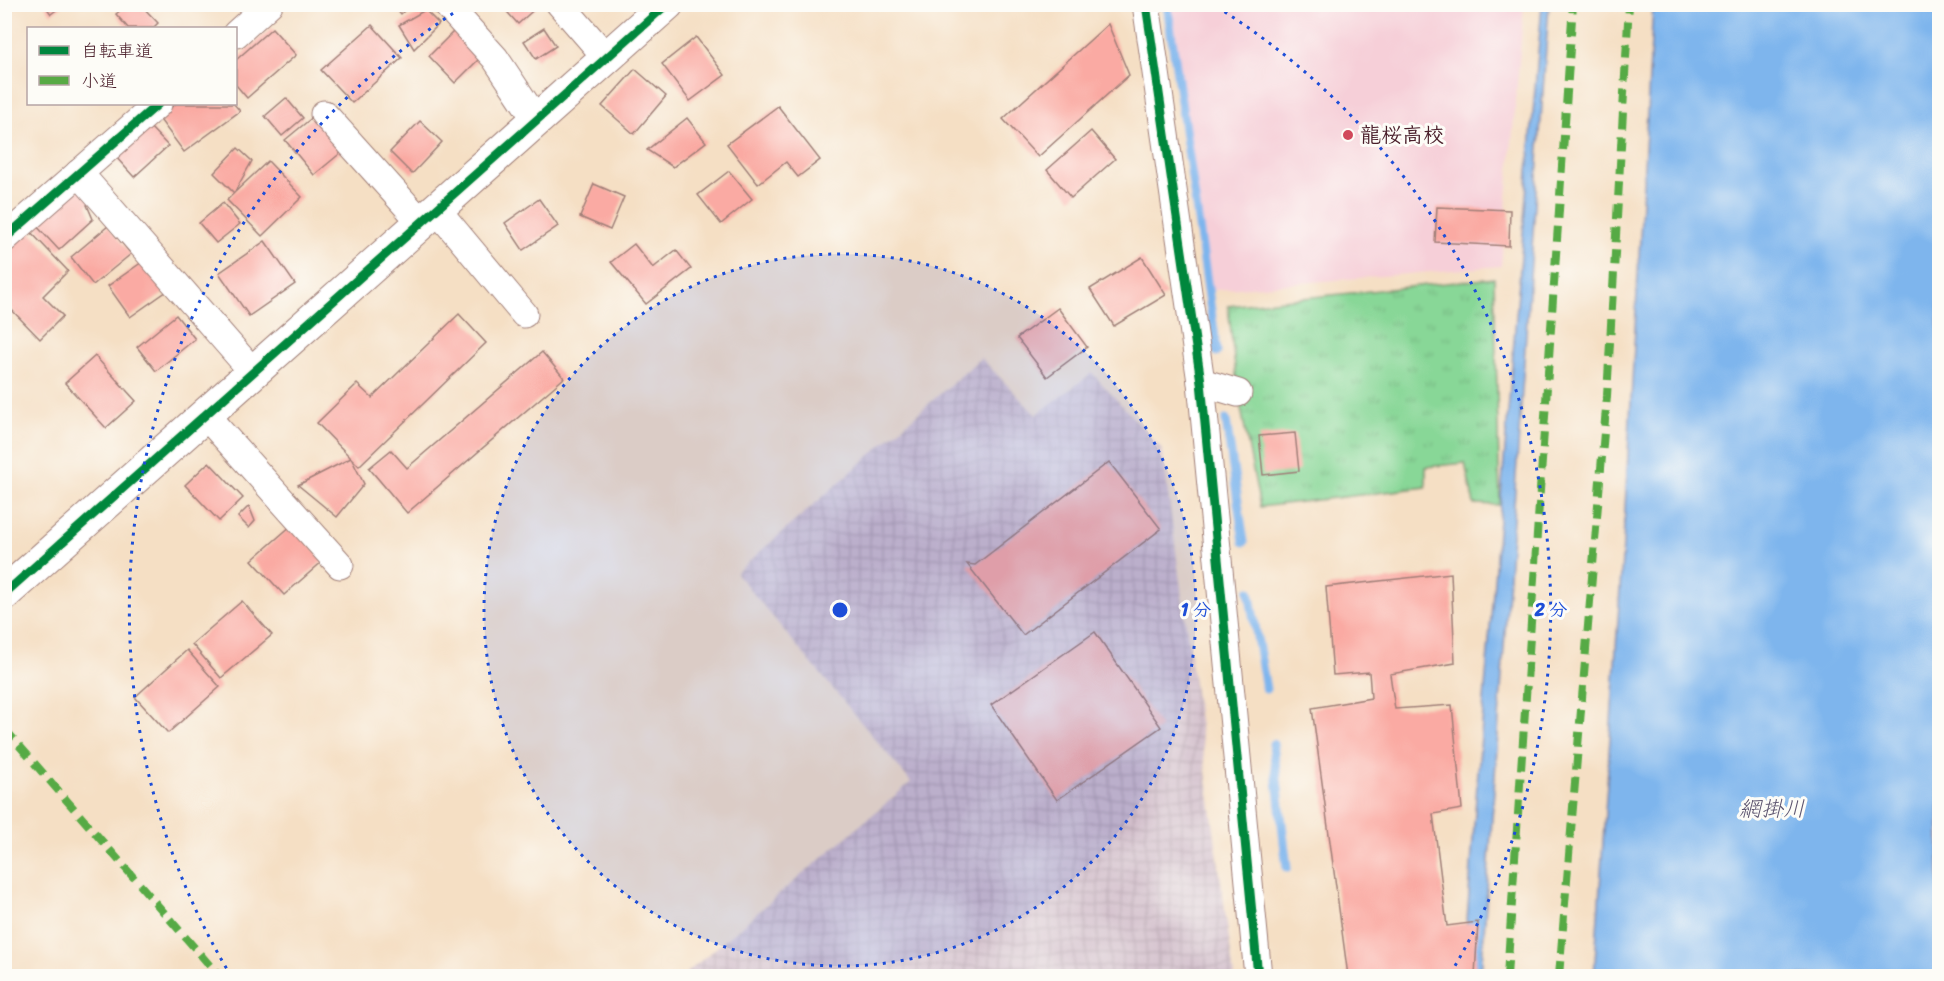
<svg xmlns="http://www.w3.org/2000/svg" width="1944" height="981" font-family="Sriracha,'Klee One',sans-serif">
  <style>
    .built { fill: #f6cfd8 }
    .industrial { fill: url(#industrial-grid) }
    .park { fill: url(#park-tufts); stroke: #697b61; stroke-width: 1.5 }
    .water { fill: #7eb5ed; stroke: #646a8c; stroke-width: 1.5 }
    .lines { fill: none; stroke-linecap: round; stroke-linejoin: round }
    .stream { stroke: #7eb5ed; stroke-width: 9 }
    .building { fill: #faaaa3 }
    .minor-casing { stroke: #a07f78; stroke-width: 29 }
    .tertiary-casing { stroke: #a07f78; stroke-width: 35 }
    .minor { stroke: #fff; stroke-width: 27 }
    .tertiary { stroke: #fff; stroke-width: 33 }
    .quiet { stroke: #57aa44; stroke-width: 8; stroke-dasharray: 15 8; stroke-linecap: butt }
    .cycleway-casing { stroke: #fdfcf7; stroke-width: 13 }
    .cycleway { stroke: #00873e; stroke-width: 9 }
    .ring { fill: none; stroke: #1d4ed8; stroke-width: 3; stroke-dasharray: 3 6 }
    .poi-dot { fill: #d1495b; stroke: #fdfcf7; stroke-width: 2 }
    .labels { text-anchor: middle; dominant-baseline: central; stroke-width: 6; stroke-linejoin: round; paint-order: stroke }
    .poi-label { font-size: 21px; font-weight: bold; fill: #4a1f2b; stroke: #fdfcf7; text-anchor: start }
    .water-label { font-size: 22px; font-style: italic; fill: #5c546f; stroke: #fdfcf7 }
    .centre { fill: #1d4ed8; stroke: #fdfcf7; stroke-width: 3 }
    .ring-label { font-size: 18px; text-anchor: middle; font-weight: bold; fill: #1d4ed8; stroke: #fdfcf7; stroke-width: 6; stroke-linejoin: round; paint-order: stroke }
  </style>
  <defs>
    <pattern id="industrial-grid" width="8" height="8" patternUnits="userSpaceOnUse" patternTransform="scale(1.5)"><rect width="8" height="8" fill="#d1bdca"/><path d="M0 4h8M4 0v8" fill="none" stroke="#b5a2ae"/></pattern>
    <pattern id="park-tufts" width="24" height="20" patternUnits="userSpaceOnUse" patternTransform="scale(1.5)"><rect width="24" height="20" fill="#88d797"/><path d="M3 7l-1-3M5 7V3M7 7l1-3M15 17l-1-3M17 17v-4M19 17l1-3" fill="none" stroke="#77b882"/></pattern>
  </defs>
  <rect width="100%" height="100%" fill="#fdfcf7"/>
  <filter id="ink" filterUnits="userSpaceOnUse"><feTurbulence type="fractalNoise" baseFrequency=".0167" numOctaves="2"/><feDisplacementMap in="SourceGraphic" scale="12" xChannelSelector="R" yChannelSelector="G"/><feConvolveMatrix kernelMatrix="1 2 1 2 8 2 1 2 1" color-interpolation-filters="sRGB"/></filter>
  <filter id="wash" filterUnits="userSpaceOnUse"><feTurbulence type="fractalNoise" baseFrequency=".008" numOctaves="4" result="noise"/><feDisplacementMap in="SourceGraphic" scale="24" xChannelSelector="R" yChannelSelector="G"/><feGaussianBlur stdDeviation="1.35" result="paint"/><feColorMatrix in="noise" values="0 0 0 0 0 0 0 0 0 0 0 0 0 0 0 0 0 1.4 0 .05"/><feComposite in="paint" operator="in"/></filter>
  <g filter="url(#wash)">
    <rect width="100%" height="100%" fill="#f5dfc4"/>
    <path class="built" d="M1168,5H1524L1501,266L1204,291Z"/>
    <path class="industrial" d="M981,358L1036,415L1092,373L1162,449L1234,976H683L911,782L736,573Z"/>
    <path class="park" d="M1494,278L1500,505L1474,504L1465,463L1426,467V487L1260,507L1238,393L1228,306Z"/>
    <g class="water">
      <path d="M1542,5H1549L1481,976H1463L1477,784Z"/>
      <path d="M1653,5H1939V976H1594L1623,544Z"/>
    </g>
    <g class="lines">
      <g class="stream">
        <path d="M1167,4L1217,352"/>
        <path d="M1226,420L1244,542"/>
        <path d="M1249,591L1266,689"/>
        <path d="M1273,744L1287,868"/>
      </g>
    </g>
    <g id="blocks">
      <g class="building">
        <path d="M44,4H64L51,14Z"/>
        <path d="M128,4H140L158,23L153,28H128L116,14Z"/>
        <path d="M392,4H411L401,14Z"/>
        <path d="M500,4H540L518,24Z"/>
        <path d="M425,10L439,24L414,49L399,25Z"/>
        <path d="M1108,24L1129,75L1038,157L1003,119Z"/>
        <path d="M372,25L402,58L352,103L321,70Z"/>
        <path d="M272,28L296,55L247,98L236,85V60Z"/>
        <path d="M544,28L556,46L536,59L524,41Z"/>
        <path d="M456,29L482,56L455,83L429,56Z"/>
        <path d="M696,37L725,75L690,101L662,64Z"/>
        <path d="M635,69L666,96L634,134L602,106Z"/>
        <path d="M286,98L303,118L282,136L265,116Z"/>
        <path d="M176,104H234L240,111L184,152L158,117Z"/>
        <path d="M778,106L820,160L798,177L786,162L758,184L727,144Z"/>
        <path d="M314,116L343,151L314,175L285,140Z"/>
        <path d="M687,118L706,142L673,167L647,150Z"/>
        <path d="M420,121L442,142L412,174L390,152Z"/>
        <path d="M149,126L168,146L134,177L115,156Z"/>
        <path d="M1091,131L1115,159L1071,198L1047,170Z"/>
        <path d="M238,148L252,161L234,193L268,161L302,197L262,236L227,200L234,193L214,173Z"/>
        <path d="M729,171L752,199L721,224L698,195Z"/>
        <path d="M78,182L94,199L87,205L93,219L59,250L33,222Z"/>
        <path d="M594,184L624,197L610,230L580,217Z"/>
        <path d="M539,199L558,226L523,250L505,223Z"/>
        <path d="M223,203L240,224L216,243L199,223Z"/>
        <path d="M1437,207L1510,210L1509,246L1435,242Z"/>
        <path d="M108,226L131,254L93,285L71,257Z"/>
        <path d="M27,228L68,271L43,296L63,316L40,339L4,302V249Z"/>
        <path d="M265,241L295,284L249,316L219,273Z"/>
        <path d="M634,244L653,268L676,250L691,269L646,304L611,262Z"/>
        <path d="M1142,257L1166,295L1114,326L1090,289Z"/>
        <path d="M145,260L167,291L130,317L108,286Z"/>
        <path d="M1058,308L1087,347L1047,377L1017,338Z"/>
        <path d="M459,314L486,343L359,466L351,458L364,484L337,517L298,485L351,458L317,423L357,384L372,398Z"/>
        <path d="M176,315L195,339L156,371L137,347Z"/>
        <path d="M542,352L564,378L407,513L369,468L391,450L407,468Z"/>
        <path d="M95,356L136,401L106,428L65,383Z"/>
        <path d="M1295,433L1299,471L1263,475L1259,436Z"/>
        <path d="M209,462L243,498L219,521L185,485Z"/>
        <path d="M1109,462L1161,529L1023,635L967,564L975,565Z"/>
        <path d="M249,506L255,521L249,528L238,517Z"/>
        <path d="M292,525L324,560L284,595L252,560Z"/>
        <path d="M1451,573L1455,663L1390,674L1395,709L1452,705L1462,809L1433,814L1447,926L1478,922L1475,976H1348L1312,708L1371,698L1369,672L1333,675L1326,587Z"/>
        <path d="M242,601L272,635L221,678L192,644Z"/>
        <path d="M1095,632L1161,727L1057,800L991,705Z"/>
        <path d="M187,650L220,687L168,733L135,697Z"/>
      </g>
    </g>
  </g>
  <g filter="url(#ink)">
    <use href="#blocks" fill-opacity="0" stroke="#a07f78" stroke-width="1.5"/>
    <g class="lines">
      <g class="minor-casing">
        <g id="minor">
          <path d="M446,4L495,58L537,121"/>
          <path d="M560,4L607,58"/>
          <path d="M1146,4L1201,382L1258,976"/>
          <path d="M236,34L269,4"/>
          <path d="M324,114L422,223"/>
          <path d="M79,173L254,373"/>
          <path d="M437,210L524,314"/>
          <path d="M4,239L158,104"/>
          <path d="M1201,382L1238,393"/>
          <path d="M206,416L340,565"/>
        </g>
      </g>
      <g class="tertiary-casing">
        <path id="tertiary" d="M4,594L667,4"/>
      </g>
      <use href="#minor" class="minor"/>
      <use href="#tertiary" class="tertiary"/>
      <g class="quiet">
        <path d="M4,728L219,976"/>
        <path d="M1507,976L1573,4"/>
        <path d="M1559,976L1607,396L1629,4"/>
      </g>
      <g class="cycleway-casing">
        <g id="cycleway">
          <path d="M1146,4L1201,382L1258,976"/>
          <path d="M4,239L158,104"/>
          <path d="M4,594L667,4"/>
        </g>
      </g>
      <use href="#cycleway" class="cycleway"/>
    </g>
  </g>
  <circle cx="840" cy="610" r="356" fill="#1d4ed8" fill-opacity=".12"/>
  <g class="ring">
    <circle cx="840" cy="610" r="356"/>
    <path d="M231 976A711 711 0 0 1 463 7M1217 7A711 711 0 0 1 1449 976"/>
  </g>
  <circle class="poi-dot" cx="1348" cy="135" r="6"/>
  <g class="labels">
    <g class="poi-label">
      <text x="1360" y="135">龍桜高校</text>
    </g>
    <g class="water-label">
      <text x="1772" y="808">網掛川</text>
    </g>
  </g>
  <circle cx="840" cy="610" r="9" class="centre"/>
  <g class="ring-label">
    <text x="1196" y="616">1 分</text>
    <text x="1551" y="616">2 分</text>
  </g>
  <rect width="1944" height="981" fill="none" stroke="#fdfcf7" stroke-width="24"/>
  <rect x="27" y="27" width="210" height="78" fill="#fdfcf7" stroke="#b5a4a5" stroke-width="1.5"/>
  <rect x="39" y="46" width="30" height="9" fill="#00873e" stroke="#b5a4a5" stroke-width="1.5"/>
  <text x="81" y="57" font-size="18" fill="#4a1f2b">自転車道</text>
  <rect x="39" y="76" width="30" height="9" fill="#57aa44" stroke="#b5a4a5" stroke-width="1.5"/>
  <text x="81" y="87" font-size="18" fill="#4a1f2b">小道</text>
</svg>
